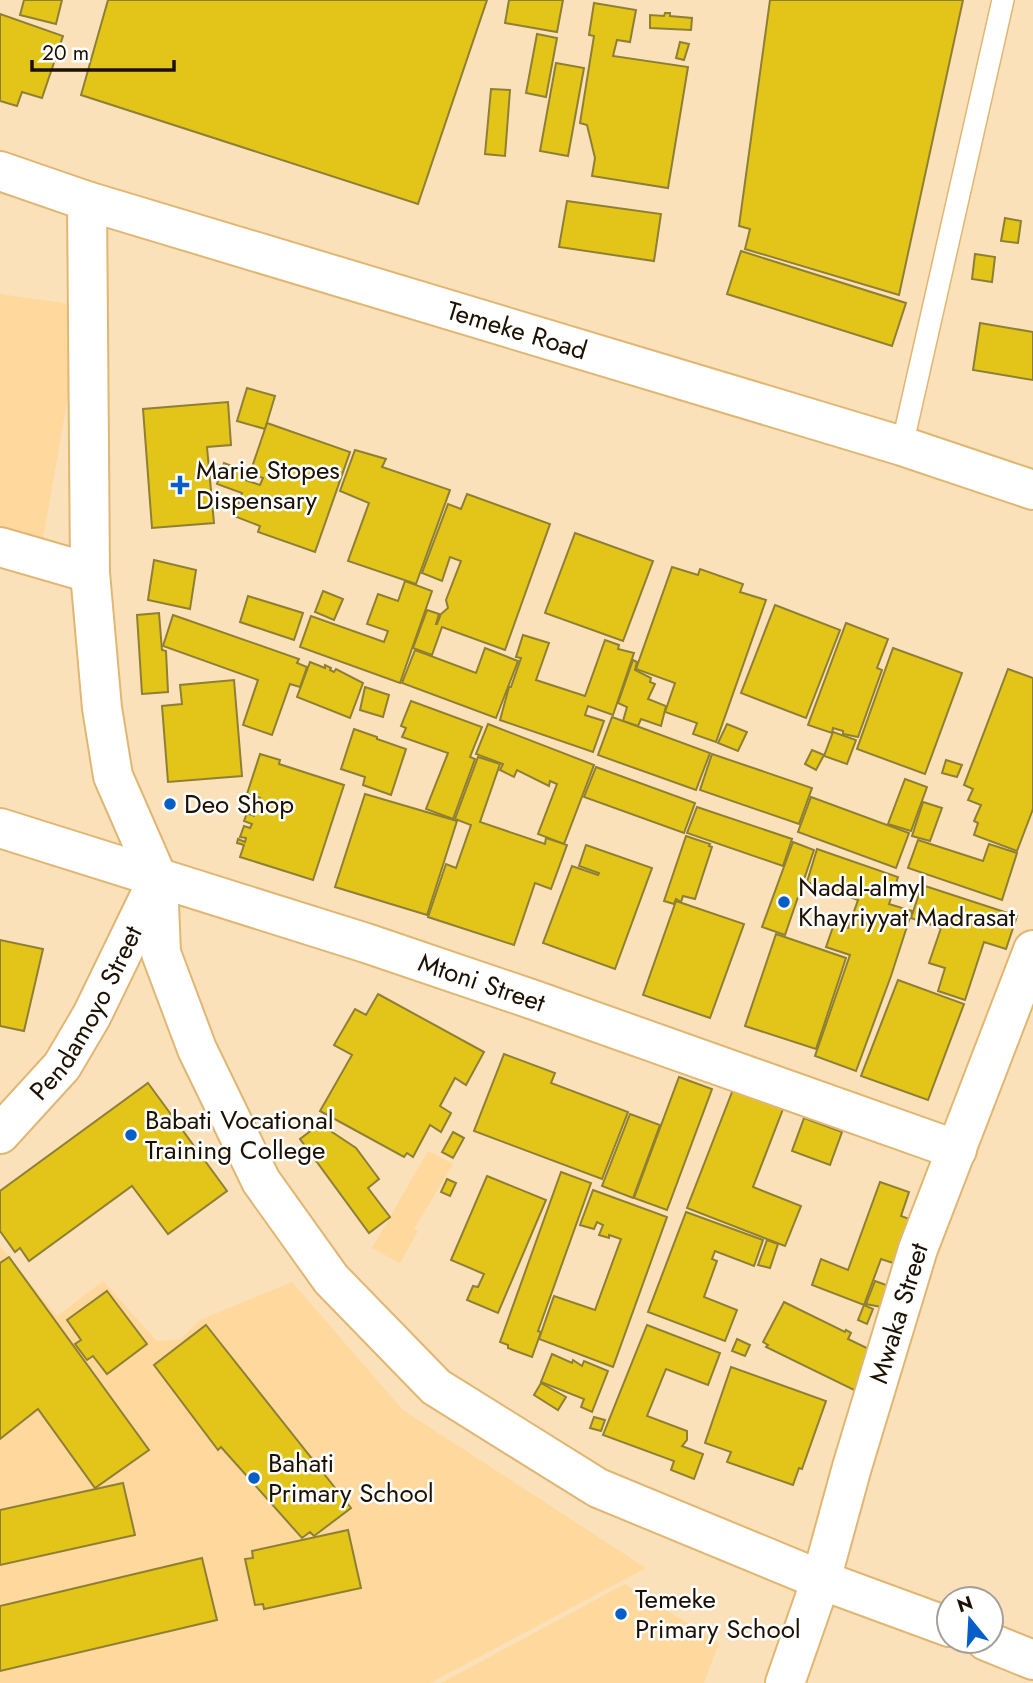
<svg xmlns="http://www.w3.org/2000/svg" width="1033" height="1683" font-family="Jost,sans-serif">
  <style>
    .built { fill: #fed89d }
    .building { fill: #e3c519; stroke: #8f7f33; stroke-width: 2 }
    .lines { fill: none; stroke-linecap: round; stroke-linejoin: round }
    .lane-casing { stroke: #e0b673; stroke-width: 24 }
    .street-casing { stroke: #e0b673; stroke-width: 42 }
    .secondary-casing { stroke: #e0b673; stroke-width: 42 }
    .lane { stroke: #fff; stroke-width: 21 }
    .street { stroke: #fff; stroke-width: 38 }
    .secondary { stroke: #fff; stroke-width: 38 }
    .poi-dot { fill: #065ec8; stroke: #fff; stroke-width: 2.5 }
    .labels { text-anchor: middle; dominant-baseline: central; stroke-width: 5; stroke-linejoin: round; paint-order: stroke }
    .street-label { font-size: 26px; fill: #1c1000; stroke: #fff }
    .poi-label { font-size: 26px; fill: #1c1000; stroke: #fff; text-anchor: start }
  </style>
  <rect width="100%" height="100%" fill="#fbe1ba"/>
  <g class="built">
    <path d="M0,294L84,306L42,544L0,533Z"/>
    <path d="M428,1151L453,1164L414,1229L418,1231L400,1263L372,1248Z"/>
    <path d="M0,1246L57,1316L103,1281L157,1341L181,1339L200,1320L292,1282L403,1410L646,1568L430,1683H0Z"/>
    <path d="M625,1584L719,1643L704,1683H441Z"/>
  </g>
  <g class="building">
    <path d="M24,0H62L56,24L20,15Z"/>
    <path d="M108,0H487L418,204L81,95Z"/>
    <path d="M509,0H563L557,32L505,23Z"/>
    <path d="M770,0H963L899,295L745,249L750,229L739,226Z"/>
    <path d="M594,3L636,10L630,42L617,40L613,56L688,67L668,188L592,176L595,158L587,125L580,123L594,36L589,35Z"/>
    <path d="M665,13H670V16L692,18L691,30L650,28V15L664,16Z"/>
    <path d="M0,14L63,36L42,98L22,92L17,106L0,101Z"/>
    <path d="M537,34L557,38L546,97L526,93Z"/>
    <path d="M680,42L689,44L684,60L676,58Z"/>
    <path d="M556,63L584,68L568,156L540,151Z"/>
    <path d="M491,89L510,90L505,156L485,154Z"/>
    <path d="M567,201L661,214L654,261L559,247Z"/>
    <path d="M1005,218L1021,221L1018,243L1001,241Z"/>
    <path d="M741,251L906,303L892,346L727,294Z"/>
    <path d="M975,254L995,257L992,282L972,279Z"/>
    <path d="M980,323L1033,332V380L973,370Z"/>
    <path d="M247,388L275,396L265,429L237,421Z"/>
    <path d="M228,402L231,445L207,447L214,523L152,528L143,409Z"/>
    <path d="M267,423L350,452L315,552L258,532L260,526L234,516L242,493L217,484L224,463L248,472L245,480L260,485L263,478L250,473Z"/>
    <path d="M355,450L386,459L382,467L450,490L416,584L348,561L369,503L340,491Z"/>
    <path d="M467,494L550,524L505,650L442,627L432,655L413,648L427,610L439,614L436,624H437L441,614L448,608L446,600L461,561L450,557L442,581L422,573L448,504L461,509Z"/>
    <path d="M575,533L653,561L623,641L545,613Z"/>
    <path d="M154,560L196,570L190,609L148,600Z"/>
    <path d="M672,567L698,575L700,569L743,584L740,592L766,600L716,742L693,734L697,723L665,712L675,683L636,669Z"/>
    <path d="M405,581L432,591L400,683L300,647L311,616L384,642L388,631L367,624L378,594L398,601Z"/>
    <path d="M323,591L343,599L334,620L315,612Z"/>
    <path d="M248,596L303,613L294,640L240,622Z"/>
    <path d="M775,605L840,630L806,718L741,693Z"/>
    <path d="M159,613L162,650L166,651L168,692L142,694L137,615Z"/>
    <path d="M173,615L299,659L297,663L307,667L300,687L290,684L272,735L243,725L258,680L163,646Z"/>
    <path d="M846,623L888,639L877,668L882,670L858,737L843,734V731L833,728L832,733L808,725Z"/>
    <path d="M523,635L549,643L536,680L585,696L605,640L619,645L618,649L634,653L613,715L588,706L585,715L604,721L593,752L500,720L509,687H511L521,658L516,657Z"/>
    <path d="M485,648L518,661L496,718L402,683L415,650L476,673Z"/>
    <path d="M893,648L962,673L925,774L857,749Z"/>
    <path d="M633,660L637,662L635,670L651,678L650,682L655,684L648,699L666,706L661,726L641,719L638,726L623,721L627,707L618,703Z"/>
    <path d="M310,662L325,668V665L331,668L330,670L334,672L336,669L363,683L350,718L297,697Z"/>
    <path d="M1008,669L1033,678V809L1017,851L974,835L978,823L974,821L981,805L968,800L973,789L964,785Z"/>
    <path d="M234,680L242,776L168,782L162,706L182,704L180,685Z"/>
    <path d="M365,687L389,695L383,717L360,710Z"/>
    <path d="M411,701L482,727L470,757L475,759L453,819L426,809L448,753L402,737L406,728L401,726Z"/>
    <path d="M612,717L710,753L696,790L598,755Z"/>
    <path d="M488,724L594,765L564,844L538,834L557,784L550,781L549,786L517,770L514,777L500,770L503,764L476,754Z"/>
    <path d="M727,724L747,732L738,751L718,743Z"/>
    <path d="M354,729L377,737V739L406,749L391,795L363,785L365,777L341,769Z"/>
    <path d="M833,732L856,740L847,764L824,756Z"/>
    <path d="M812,750L824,755L816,770L805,764Z"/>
    <path d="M260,754L280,760L279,764L344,785L313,880L240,857L244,845L237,843L238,839L245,842L246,838L240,837L244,826L250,828L252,824L244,821L247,813L254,816L260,798L247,794Z"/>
    <path d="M712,754L812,788L799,824L700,790Z"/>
    <path d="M478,757L500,764L480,822L545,844L546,838L567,845L551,889L535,883L514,945L428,917L446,864L456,868L471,825L455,819Z"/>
    <path d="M946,760L962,765L957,777L942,773Z"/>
    <path d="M596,767L695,803L684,833L584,797Z"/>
    <path d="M905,779L927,787L911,831L888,824Z"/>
    <path d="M365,794L457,821L427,915L335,887Z"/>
    <path d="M811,797L909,833L896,868L798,832Z"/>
    <path d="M923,802L942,808L930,841L912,836Z"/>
    <path d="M697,807L792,839L783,866L687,833Z"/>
    <path d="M686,836L710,844L709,846L712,847L695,899L683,896L681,902L676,899L674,904L664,901Z"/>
    <path d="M918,840L983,861L989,844L1017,853L1002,900L908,868Z"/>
    <path d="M793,842L814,850L785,935L762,927Z"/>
    <path d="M586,845L652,868L615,969L543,943L572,866L598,875L599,873L579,866Z"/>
    <path d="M817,849L898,877L889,904L912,911L891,976L856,1071L815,1056L850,955L826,947L834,924L848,928L858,900L807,882Z"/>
    <path d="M922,885L1017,916L1006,949L984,942L965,1000L938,991L945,968L929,963L941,928L911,918Z"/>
    <path d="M676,901L744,924L710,1018L643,995Z"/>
    <path d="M776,934L846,958L816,1049L745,1026Z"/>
    <path d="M0,940L43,949L24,1031L0,1026Z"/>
    <path d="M898,980L964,1004L928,1100L861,1076Z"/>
    <path d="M378,994L484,1052L466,1085L455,1078L440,1106L451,1113L441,1132L430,1125L413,1157L407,1153L404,1157L320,1111L352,1055L334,1045L355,1009L366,1015Z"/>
    <path d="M504,1054L555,1073L551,1083L628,1112L602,1179L474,1131Z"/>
    <path d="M679,1077L712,1089L667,1210L634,1198Z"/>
    <path d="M148,1083L227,1191L168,1234L132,1186L29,1261L20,1248L15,1252L0,1231V1191Z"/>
    <path d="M734,1087L783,1109L753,1187L801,1206L785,1246L687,1208Z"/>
    <path d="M630,1114L660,1125L633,1198L602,1186Z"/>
    <path d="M804,1118L842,1132L830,1165L792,1151Z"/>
    <path d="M320,1124L356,1148L379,1179L368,1188L390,1217L369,1233L300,1139Z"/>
    <path d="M453,1132L464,1138L453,1158L442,1152Z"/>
    <path d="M561,1172L591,1183L538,1331L541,1332L532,1357L513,1350L508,1348V1345L500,1342Z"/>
    <path d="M487,1176L546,1200L498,1313L467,1300L473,1286L478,1287L484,1274L451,1260Z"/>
    <path d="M447,1179L456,1183L450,1196L441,1192Z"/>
    <path d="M880,1182L909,1192L901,1216L912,1220L896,1264L881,1259L864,1305L812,1285L821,1259L848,1270Z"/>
    <path d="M593,1190L667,1217L613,1367L539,1339L554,1296L595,1310L621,1239L609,1235V1238L599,1235L603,1225L597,1222L594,1229L580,1225Z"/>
    <path d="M686,1212L763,1240L754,1266L715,1251L712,1259L717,1261L704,1297L737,1310L725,1341L648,1312Z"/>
    <path d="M767,1240L778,1244L770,1268L758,1265Z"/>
    <path d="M9,1257L149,1450L95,1488L38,1409L0,1439V1263Z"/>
    <path d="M875,1281L889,1286L881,1307L866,1304Z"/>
    <path d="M107,1291L147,1344L107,1374L93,1356L87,1360L75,1344L81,1340L67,1320Z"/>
    <path d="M784,1302L845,1332L846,1330L851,1333L848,1339L873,1351L856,1391L766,1347L768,1345L763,1342Z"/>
    <path d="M864,1305L873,1309L867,1324L858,1320Z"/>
    <path d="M206,1325L351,1508L314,1536L310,1532L302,1538L221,1447L218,1450L154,1365Z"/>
    <path d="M647,1325L720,1353L708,1385L666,1369L647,1416L687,1431V1440L682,1446L703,1454L694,1479L671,1470L674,1461L603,1435Z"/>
    <path d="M737,1339L750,1345L745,1356L732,1351Z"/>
    <path d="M552,1354L572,1363L573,1360L582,1366L584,1361L608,1371L592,1412L581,1407L584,1399L541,1382Z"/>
    <path d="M731,1367L826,1401L802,1469L799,1468L793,1485L727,1462L731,1452L705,1443Z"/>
    <path d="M541,1383L566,1397L558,1410L534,1395Z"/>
    <path d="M594,1417L605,1420L601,1431L590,1428Z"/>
    <path d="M123,1483L135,1535L0,1565V1510Z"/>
    <path d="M348,1530L361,1588L264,1609L263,1604L255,1605L245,1559L253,1558L252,1551Z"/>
    <path d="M202,1558L217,1620L0,1671V1606Z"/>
  </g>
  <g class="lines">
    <g class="lane-casing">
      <path id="lane" d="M902,446L1003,0"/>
    </g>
    <g class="street-casing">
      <g id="street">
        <path d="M87,201L90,573L102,708L113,776L158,879L161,953L197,1049L261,1181L331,1279L436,1387L598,1488L821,1580L949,1627"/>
        <path d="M0,547L90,573"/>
        <path id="s1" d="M0,828L366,943L534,1000L957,1150"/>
        <path id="s2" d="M0,1134L62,1066L92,1015L157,881"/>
        <path d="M986,1641L1033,1660"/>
        <path id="s3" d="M785,1683L821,1580L852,1467L918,1249L1033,950"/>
      </g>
    </g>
    <g class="secondary-casing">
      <g id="secondary">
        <path id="s4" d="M0,171L87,201L902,446L1033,490"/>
      </g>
    </g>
    <use href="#lane" class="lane"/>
    <use href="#street" class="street"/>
    <use href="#secondary" class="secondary"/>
  </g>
  <g class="poi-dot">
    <path d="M176.5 474.5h7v7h7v7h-7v7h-7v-7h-7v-7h7z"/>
    <circle cx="170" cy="804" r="7"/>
    <circle cx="784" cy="902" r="7"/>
    <circle cx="131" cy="1135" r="7"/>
    <circle cx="254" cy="1478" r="7"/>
    <circle cx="621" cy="1614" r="7"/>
  </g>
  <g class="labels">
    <g class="street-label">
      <text stroke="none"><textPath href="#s4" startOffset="541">Temeke Road</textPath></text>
      <text stroke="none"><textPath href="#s1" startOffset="506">Mtoni Street</textPath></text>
      <text stroke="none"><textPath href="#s2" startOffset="150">Pendamoyo Street</textPath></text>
      <text stroke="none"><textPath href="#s3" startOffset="387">Mwaka Street</textPath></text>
    </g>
    <g class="poi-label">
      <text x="196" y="470">Marie Stopes<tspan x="196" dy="30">Dispensary</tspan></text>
      <text x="184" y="804">Deo Shop</text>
      <text x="798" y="887">Nadal-almyl<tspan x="798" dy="30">Khayriyyat Madrasat</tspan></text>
      <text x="145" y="1120">Babati Vocational<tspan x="145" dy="30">Training College</tspan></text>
      <text x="268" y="1463">Bahati<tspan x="268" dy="30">Primary School</tspan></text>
      <text x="635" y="1599">Temeke<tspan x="635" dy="30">Primary School</tspan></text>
    </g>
  </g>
  <g transform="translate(970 1620) rotate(342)"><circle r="33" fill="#ffffff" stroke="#a49f99" stroke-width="2"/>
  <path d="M0-5L12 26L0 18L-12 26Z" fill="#065ec8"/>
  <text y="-10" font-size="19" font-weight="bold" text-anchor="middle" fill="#1c1000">N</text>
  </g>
  <path d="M32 60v10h142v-10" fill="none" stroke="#1c1000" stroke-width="3.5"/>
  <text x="42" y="60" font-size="21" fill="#1c1000" stroke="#ffffff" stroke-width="5" paint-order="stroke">20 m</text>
</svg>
